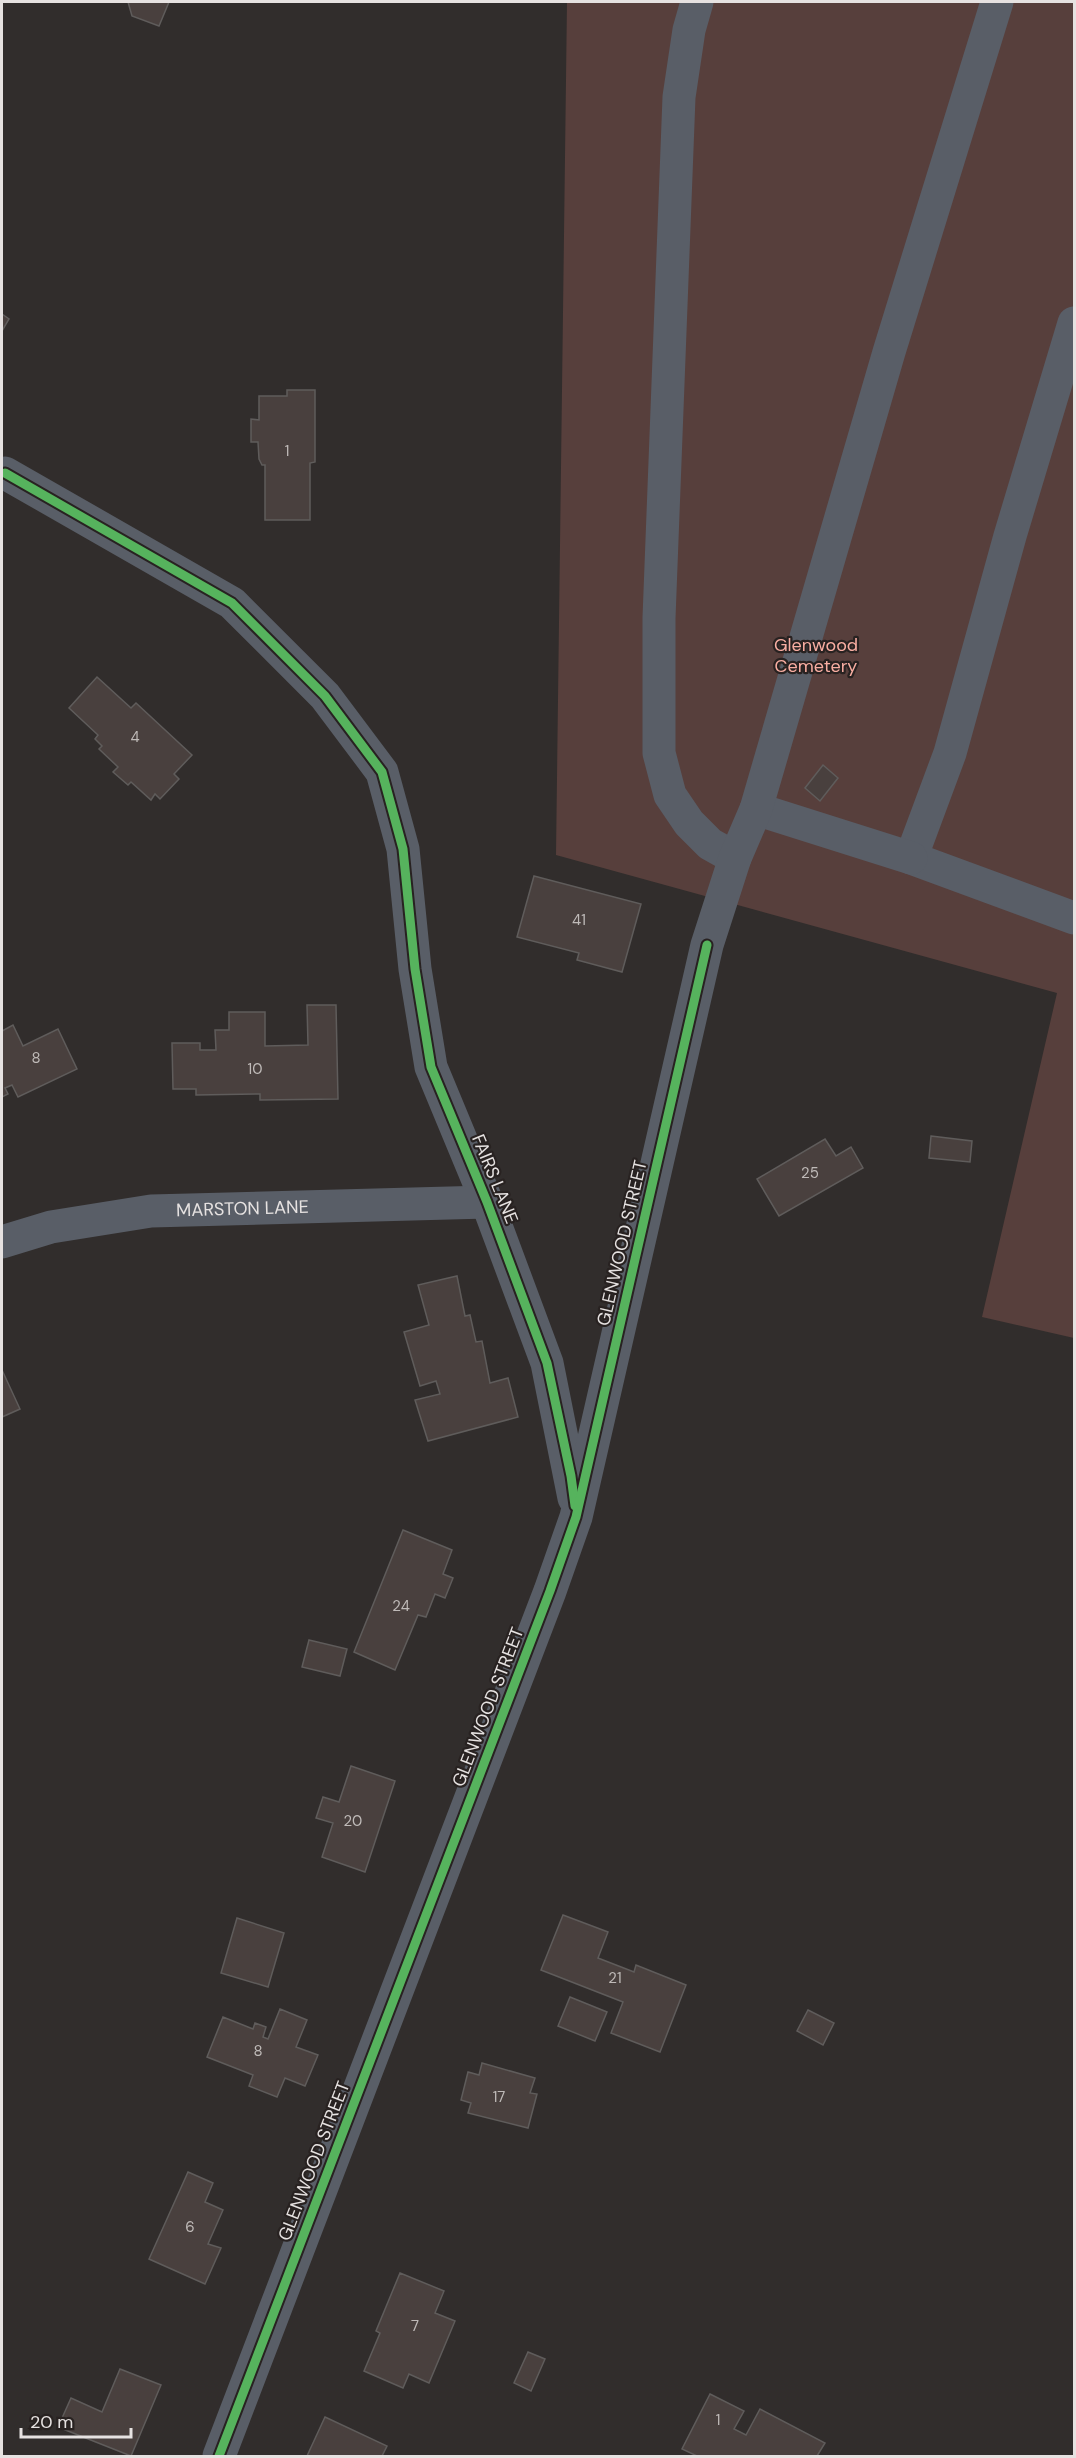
<svg xmlns="http://www.w3.org/2000/svg" width="1076" height="2458" font-family="'DM Sans',sans-serif">
  <style>
    .green { fill: #573f3c }
    .building { fill: #49403e; stroke: #5f5c5b; stroke-width: 1.5 }
    .lines { fill: none; stroke-linecap: round; stroke-linejoin: round }
    .minor { stroke: #595e67; stroke-width: 33 }
    .cycleway-casing { stroke: #282221; stroke-width: 13 }
    .cycleway { stroke: #56b35d; stroke-width: 9 }
    .labels { text-anchor: middle; dominant-baseline: central; stroke-width: 4.5; stroke-linejoin: round; paint-order: stroke }
    .number-label { font-size: 15px; fill: #bfbab8 }
    .park-label { font-size: 18px; fill: #f9aea2; stroke: #282221 }
    .street-label { font-size: 18px; fill: #e6e2e1; stroke: #282221 }
  </style>
  <rect width="100%" height="100%" fill="#312d2c"/>
  <path class="green" d="M567,2H1074V1338L982,1317L1057,993L556,855Z"/>
  <g class="building">
    <path d="M128,2H169L159,26L132,16Z"/>
    <path d="M2,314L9,319L2,331Z"/>
    <path d="M287,390H315V462L310,463V520H265V465H262L259,459L258,442H251V419L259,420V396H287Z"/>
    <path d="M97,677L131,708L136,703L192,755L174,774L179,779L160,799L155,794L151,800L131,782L128,785L113,772L118,767L99,749L102,746L95,739L98,735L69,708Z"/>
    <path d="M823,765L838,778L820,801L805,788Z"/>
    <path d="M534,876L641,904L622,972L577,960L579,953L517,937Z"/>
    <path d="M307,1005H336L338,1099L260,1100V1094L196,1095V1089H173L172,1043H200V1050H216L215,1030H229V1012H265V1046L308,1045Z"/>
    <path d="M13,1025L23,1046L58,1029L77,1069L18,1097L12,1085L5,1088L8,1094L2,1097V1031Z"/>
    <path d="M931,1136L972,1141L970,1162L929,1158Z"/>
    <path d="M825,1139L836,1156L851,1147L863,1168L779,1216L757,1179Z"/>
    <path d="M457,1276L465,1316L470,1315L476,1342L482,1341L490,1383L508,1378L518,1417L428,1441L415,1400L440,1394L436,1381L420,1386L404,1332L429,1325L418,1285Z"/>
    <path d="M2,1370L20,1409L2,1417Z"/>
    <path d="M403,1530L452,1550L443,1574L453,1578L445,1598L435,1594L426,1617L418,1615L395,1670L354,1652Z"/>
    <path d="M309,1640L347,1649L340,1676L302,1667Z"/>
    <path d="M351,1766L395,1781L365,1872L322,1857L333,1823L316,1818L323,1797L339,1802Z"/>
    <path d="M563,1915L608,1932L598,1958L634,1972L636,1965L686,1985L660,2052L611,2033L623,2002L541,1970Z"/>
    <path d="M237,1918L284,1933L268,1987L221,1973Z"/>
    <path d="M570,1997L607,2012L595,2041L558,2026Z"/>
    <path d="M280,2009L307,2020L296,2047L318,2055L305,2086L285,2078L277,2097L249,2086L253,2075L207,2057L223,2017L253,2029L255,2023L266,2027L263,2037L268,2039Z"/>
    <path d="M808,2010L834,2023L823,2045L797,2031Z"/>
    <path d="M482,2063L535,2078L530,2093L537,2094L528,2128L468,2113L471,2103L461,2100L468,2072L479,2075Z"/>
    <path d="M188,2172L213,2183L205,2202L223,2210L208,2244L221,2248L205,2284L149,2259Z"/>
    <path d="M400,2273L444,2291L435,2313L455,2321L429,2383L409,2374L403,2388L364,2371L380,2333L376,2331Z"/>
    <path d="M528,2352L545,2359L531,2391L514,2383Z"/>
    <path d="M120,2369L161,2385L131,2456L58,2427L71,2398L102,2412Z"/>
    <path d="M710,2394L744,2411L734,2429L746,2435L760,2409L825,2443L817,2456H697L682,2449Z"/>
    <path d="M325,2417L387,2446L382,2456H307Z"/>
  </g>
  <g class="lines">
    <g class="minor">
      <path d="M697,2L689,30L679,97L659,618V753L670,795L689,823L710,844L735,858"/>
      <path d="M1074,323L1010,536L950,753L911,858L1074,918"/>
      <path d="M5,473L232,603L325,696L382,772L403,849L415,969L431,1067L487,1202L547,1363L574,1498"/>
      <path d="M756,809L911,858"/>
      <path id="s1" d="M2,1242L51,1227L151,1211L487,1202"/>
      <path d="M219,2456L550,1591L576,1517L707,945L735,858L756,809L889,352L997,2"/>
    </g>
    <g class="cycleway-casing">
      <g id="cycleway">
        <path d="M5,473L232,603L325,696L382,772L403,849L415,969L431,1067L487,1202L547,1363L571,1476L575,1506"/>
        <path d="M219,2456L550,1591L576,1517L707,945"/>
      </g>
    </g>
    <use href="#cycleway" class="cycleway"/>
  </g>
  <g class="labels">
    <g class="number-label">
      <text x="287" y="451">1</text>
      <text x="135" y="737">4</text>
      <text x="579" y="920">41</text>
      <text x="36" y="1058">8</text>
      <text x="255" y="1069">10</text>
      <text x="810" y="1173">25</text>
      <text x="401" y="1606">24</text>
      <text x="353" y="1821">20</text>
      <text x="615" y="1978">21</text>
      <text x="258" y="2051">8</text>
      <text x="499" y="2097">17</text>
      <text x="190" y="2227">6</text>
      <text x="415" y="2326">7</text>
      <text x="718" y="2420">1</text>
    </g>
    <g class="park-label">
      <text x="816" y="645">Glenwood<tspan x="816" dy="21">Cemetery</tspan></text>
    </g>
    <g class="street-label">
      <text transform="translate(495 1179) rotate(68)">FAIRS LANE</text>
      <text stroke="none"><textPath href="#s1" startOffset="244">MARSTON LANE</textPath></text>
      <text transform="translate(622 1243) rotate(-77)">GLENWOOD STREET</text>
      <text transform="translate(488 1707) rotate(-69)">GLENWOOD STREET</text>
      <text transform="translate(314 2161) rotate(-69)">GLENWOOD STREET</text>
    </g>
  </g>
  <rect width="1076" height="2458" fill="none" stroke="#e6e2e1" stroke-width="6"/>
  <path d="M21 2428v9h110v-9" fill="none" stroke="#e6e2e1" stroke-width="3"/>
  <text x="30" y="2428" font-size="18" fill="#e6e2e1" stroke="#282221" stroke-width="4.5" paint-order="stroke">20 m</text>
</svg>
